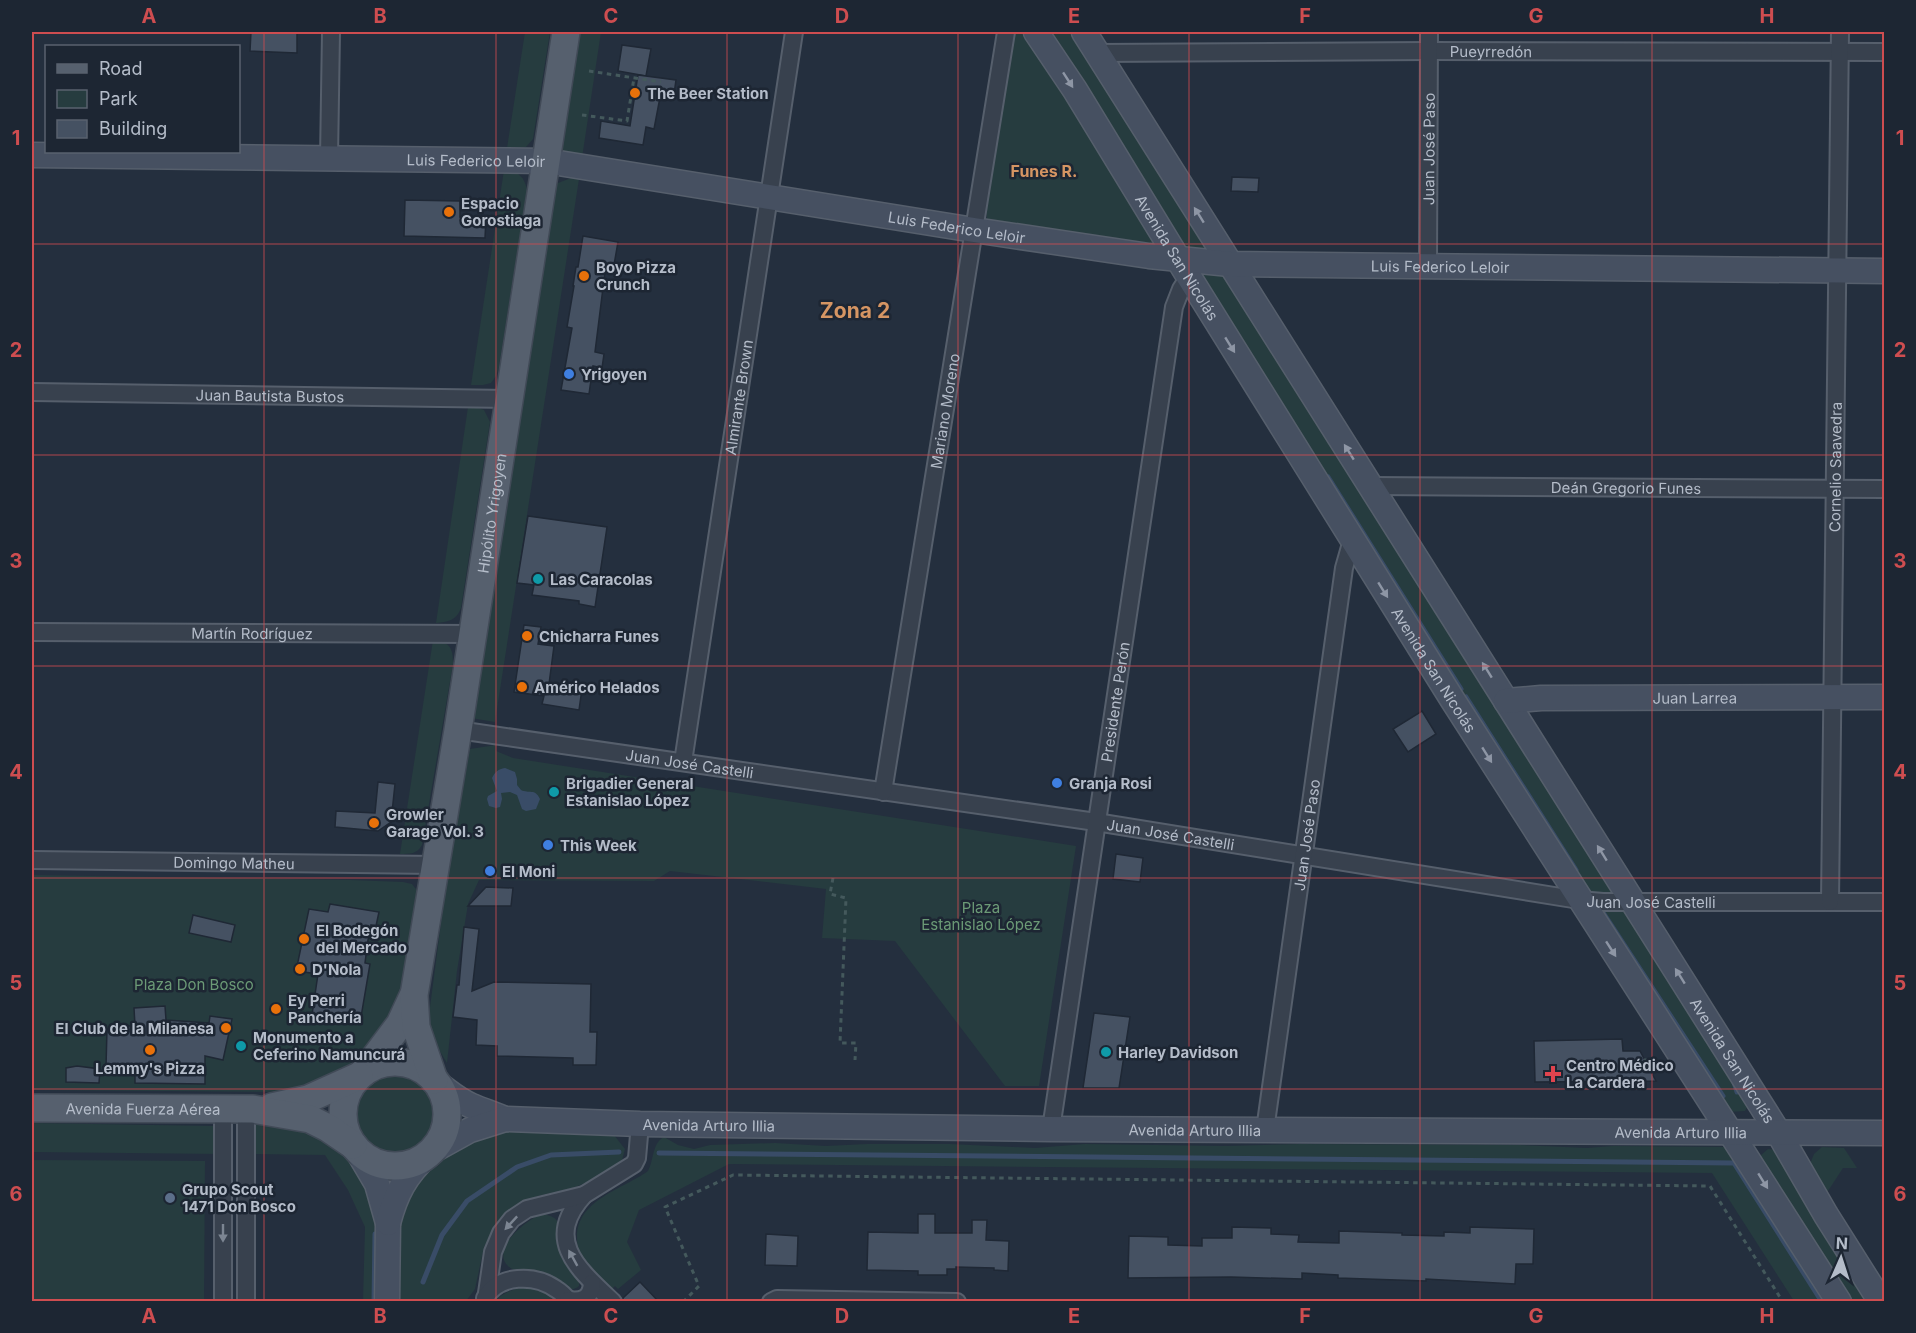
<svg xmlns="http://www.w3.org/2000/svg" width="1916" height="1333" font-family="Inter,sans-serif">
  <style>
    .green { fill: #263c3f }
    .water { fill: #394c67 }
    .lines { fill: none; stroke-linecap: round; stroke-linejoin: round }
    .stream { stroke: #394c67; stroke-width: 5 }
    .building { fill: #455162; stroke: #1f2835; stroke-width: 1.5 }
    .street-casing { stroke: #565f6c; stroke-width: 20 }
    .secondary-casing { stroke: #565f6c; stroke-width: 27 }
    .primary-casing { stroke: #414a57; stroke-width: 30 }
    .path { stroke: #44595c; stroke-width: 3; stroke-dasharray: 4.5 4.5; stroke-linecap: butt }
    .street { stroke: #38414e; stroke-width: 16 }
    .secondary { stroke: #465061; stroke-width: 24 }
    .primary { stroke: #56606e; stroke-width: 27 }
    .oneway { fill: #8e96a5 }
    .oneway2 { fill: #7c8592 }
    .grid { fill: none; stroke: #ce4d50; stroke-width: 1.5; stroke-opacity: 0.55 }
    .food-dot { fill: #e8710a; stroke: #1d2633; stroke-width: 2 }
    .shop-dot { fill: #3f7fe0; stroke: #1d2633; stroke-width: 2 }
    .culture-dot { fill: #0f9aa8; stroke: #1d2633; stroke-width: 2 }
    .health-dot { fill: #e0444e; stroke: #1d2633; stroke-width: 2 }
    .service-dot { fill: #5c6f8a; stroke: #1d2633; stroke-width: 2 }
    .labels { text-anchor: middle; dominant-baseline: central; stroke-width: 5; stroke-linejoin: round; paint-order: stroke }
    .street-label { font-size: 15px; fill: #b4bcc9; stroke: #1d2633 }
    .poi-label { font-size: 15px; font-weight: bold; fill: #b4bcc9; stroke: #1d2633; text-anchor: start }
    .park-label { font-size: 15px; fill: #6b9a76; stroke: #1d2633 }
    .neighbourhood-label { font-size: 16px; font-weight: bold; fill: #d59563; stroke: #1d2633 }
    .district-label { font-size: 21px; font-weight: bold; fill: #d59563; stroke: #1d2633 }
    .neatline { fill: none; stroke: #ce4d50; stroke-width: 2 }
    .grid-label { font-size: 20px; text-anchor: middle; font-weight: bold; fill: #ce4d50 }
  </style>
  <rect width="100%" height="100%" fill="#242f3e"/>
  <g class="green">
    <path d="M525,32H550L533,139L526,147L507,148Z"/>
    <path d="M578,32H601L582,158L566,154L560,146Z"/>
    <path d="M1014,32H1028L1163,250L994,225L987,219L986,206Z"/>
    <path d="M1040,32H1078L1214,253L1185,254Z"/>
    <path d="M504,170C518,172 524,175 527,190L499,367L496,376L491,383L483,385H471Z"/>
    <path d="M571,178L579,179L495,722L471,718L553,187L558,183Z"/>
    <path d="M1197,271L1224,272L1615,892L1611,896H1590Z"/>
    <path d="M468,407H476L484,410L490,422L461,608C457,620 448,622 436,623Z"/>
    <path d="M433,640C450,642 453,648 453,664L422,845C417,854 410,854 400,854Z"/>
    <path d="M496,745V751L513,758L1076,846L1039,1086H1005L895,941L822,938L826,889L670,871L654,881L479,880L468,904L457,971L447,1063L427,1030L446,885L470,749Z"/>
    <path d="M32,875L351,880L403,882L412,884L419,893L410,967L393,1028L344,1073L289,1092L32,1090Z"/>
    <path d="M1607,911L1624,912L1632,914L1749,1104L1745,1111L1729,1112L1600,913Z"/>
    <circle cx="395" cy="1111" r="42"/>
    <path d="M32,1123L214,1126L219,1128L220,1154L32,1152Z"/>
    <path d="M262,1124L299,1126L340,1147L362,1171L379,1218V1301H363L365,1227L348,1190L325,1155L254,1154V1128L256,1125Z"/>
    <path d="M610,1130L625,1149L621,1164L600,1177L573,1188L538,1196L514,1208L495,1227L484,1247L475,1289L466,1301L395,1302V1220L421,1175L438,1166L448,1154L483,1131Z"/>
    <path d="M664,1137L678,1145L694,1149L710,1145L775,1143L826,1146L867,1144H950L1035,1148L1085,1144L1226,1146L1300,1144L1520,1145L1587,1148L1613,1146L1731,1147L1833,1301H1794L1712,1173L729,1164L639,1210L627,1242L641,1270L618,1289L615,1286L611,1290C601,1280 589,1271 582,1259C578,1252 577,1245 577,1237C577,1200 623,1189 648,1171C654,1160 652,1143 664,1137Z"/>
    <path d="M1822,1147L1844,1148L1857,1168H1843L1828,1191L1824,1192L1810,1164L1814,1154Z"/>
    <path d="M1768,1149L1777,1150L1868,1296L1864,1301H1846L1759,1162L1760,1156Z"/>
    <path d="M32,1160L205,1161L204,1301H32Z"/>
    <path d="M541,1214C566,1217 557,1229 560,1247C562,1260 571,1272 579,1282V1286C568,1296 558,1279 548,1274C536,1269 517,1275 508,1266C490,1248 527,1220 541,1214Z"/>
    <path d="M526,1287C539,1289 547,1292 556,1301L494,1302C504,1292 513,1289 526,1287Z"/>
  </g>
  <path class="water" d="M505,768L515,772L517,779V785L521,790C529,794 535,788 540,799L536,809L526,811L522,809L517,795L510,792L501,793L502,799L500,807L496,808L489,806L487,799L488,796L497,791L492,778C495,772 498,769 505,768Z"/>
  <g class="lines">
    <g class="stream">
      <path d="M1328,477L1461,689"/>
      <path d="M1466,697L1576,870"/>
      <path d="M1604,914L1723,1096"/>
      <path d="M1734,1082L1737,1092"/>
      <path d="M659,1153L1734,1163L1822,1302"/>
      <path d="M423,1282L442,1235L467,1201L517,1167L551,1155L619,1152"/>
      <path d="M374,1302L375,1234"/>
    </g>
  </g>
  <g class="building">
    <path d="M251,32H297V53L250,51Z"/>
    <path d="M622,45L651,49L646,76L618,71Z"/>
    <path d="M638,75L676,80L674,94L661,92L654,129L646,127L643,145L599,138L601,121L630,126Z"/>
    <path d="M1232,177L1259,178L1258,192L1231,191Z"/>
    <path d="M405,200L460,201V217L486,218L485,238L404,236Z"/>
    <path d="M583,236L618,242L614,265L606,264L595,352L604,354L602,368L593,366L589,394L561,390L572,328L567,327L574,286H573L576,267H578Z"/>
    <path d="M528,516L607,527L595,607L579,604V601L532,595L534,585L517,583Z"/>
    <path d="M524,625L541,627L538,644L554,646L549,684L582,689L579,710L542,704L544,696L514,692Z"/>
    <path d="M1422,711L1436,734L1408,752L1393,729Z"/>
    <path d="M378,782L395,784L391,822L378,831L335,827L336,811L375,813Z"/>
    <path d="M1116,854L1143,858L1140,882L1113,879Z"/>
    <path d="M486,887L513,888L511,906H468Z"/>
    <path d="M330,904L379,912L376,926L371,925L368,940L365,963L370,964L360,1023L312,1015L318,974L296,971L309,909L328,912Z"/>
    <path d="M193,915L235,925L231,942L189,933Z"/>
    <path d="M464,927L479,929L472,991L494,982L591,984L590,1032H597L596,1065H573V1058L497,1056V1046L476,1045L477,1020L453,1017L457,985H459Z"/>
    <path d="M165,1006L166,1020L209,1023L210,1016L232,1019L223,1060L205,1056V1084L135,1083V1068L106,1067L107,1029H120V1026H135L134,1008Z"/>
    <path d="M1094,1013L1130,1017L1119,1088H1083Z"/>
    <path d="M1622,1039L1623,1051H1640L1656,1081L1535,1082L1534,1041Z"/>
    <path d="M77,1066L100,1069L99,1083L66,1082V1068Z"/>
    <path d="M918,1214H935V1233H972V1220H987L986,1240L1009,1241L1008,1271L994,1270V1268L956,1267V1269H947V1275H918V1271L867,1270L868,1232L918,1233Z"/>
    <path d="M1232,1227L1271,1228V1234L1299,1235L1298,1242L1339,1243V1231L1402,1233V1235L1444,1236V1232L1470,1233V1227L1534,1229L1533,1264H1516L1515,1284L1426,1279V1281L1338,1278V1275L1302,1273V1279L1231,1277L1128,1278L1129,1236L1168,1237V1245L1202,1246V1238H1232Z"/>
    <path d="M766,1234L798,1236L797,1266L765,1265Z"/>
    <path d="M640,1282L659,1302H623V1298Z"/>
  </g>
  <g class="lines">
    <g class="street-casing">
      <g id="street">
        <path id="s1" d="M1097,53L1429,51L1884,52"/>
        <path d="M329,158L331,32"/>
        <path id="s2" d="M1428,266L1429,32"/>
        <path id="s3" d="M32,392L509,399"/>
        <path id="s4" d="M1370,486L1884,489"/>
        <path id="s5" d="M32,632L473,634"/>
        <path id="s6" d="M458,730L1096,822L1579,900L1603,902H1884"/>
        <path id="s7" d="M683,762L794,32"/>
        <path id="s8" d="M883,792L1006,32"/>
        <path id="s9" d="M32,860L436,865"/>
        <path id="s10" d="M1830,902L1840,32"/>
        <path d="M246,1109V1302"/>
        <path id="s11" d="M1051,1129L1174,307L1181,289L1189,277"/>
        <path id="s12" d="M1265,1130L1344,568L1352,540"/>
        <path d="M584,1195C543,1240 578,1269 613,1302"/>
        <path d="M487,1293L493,1252L501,1233L512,1219L527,1209L584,1195L634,1164L637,1158L640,1124"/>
        <path d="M485,1298C499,1274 535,1274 556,1289C561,1292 566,1297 570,1302"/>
        <path d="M568,1300C583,1302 591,1298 592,1283"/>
        <path d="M223,1302V1109"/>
        <path d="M771,1302L777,1299L957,1302"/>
      </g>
    </g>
    <g class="secondary-casing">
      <g id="secondary">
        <path id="s13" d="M1036,32L1075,90L1189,277L1452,699L1839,1302"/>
        <path id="s14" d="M1084,32L1778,1132L1826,1215L1881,1302"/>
        <path id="s15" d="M32,155L546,161L974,230L1149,256L1230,264L1884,271"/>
        <path id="s16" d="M1506,701L1541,698L1884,697"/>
        <path d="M438,1084C449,1092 459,1101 472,1106C483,1111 494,1114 505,1119"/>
        <path d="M357,1150L377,1184L388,1223L387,1302"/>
        <path id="s17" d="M432,1151L470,1130L505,1119L640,1124L1051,1129L1884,1133"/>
        <path d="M388,1223C396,1193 405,1176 428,1154"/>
      </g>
    </g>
    <g class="primary-casing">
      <g id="primary">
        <circle cx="395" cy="1114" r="52"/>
        <path d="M364,1072L400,1024L413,996"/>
        <path id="s18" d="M434,1080L416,1027L414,995L458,730L566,32"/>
        <path d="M272,1107L308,1099L359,1076"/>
        <path id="s19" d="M32,1108L253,1109L310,1119L328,1128L353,1145"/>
      </g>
    </g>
    <g class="path">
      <path d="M589,71L661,82"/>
      <path d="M582,115L627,121L634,78"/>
      <path d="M833,878L830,894L846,898L840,1043H856L855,1060"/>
      <path d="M1644,1060H1650"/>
      <path d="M683,1302L699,1286L665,1207L733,1175L1710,1186L1783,1302"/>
    </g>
    <use href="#street" class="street"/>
    <use href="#secondary" class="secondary"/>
    <use href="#primary" class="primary"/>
  </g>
  <defs><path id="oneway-solid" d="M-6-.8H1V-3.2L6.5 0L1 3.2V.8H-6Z" transform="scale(1.5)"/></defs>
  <g class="oneway">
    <use href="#oneway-solid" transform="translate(1068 80) rotate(57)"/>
    <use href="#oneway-solid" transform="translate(1199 215) rotate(-122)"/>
    <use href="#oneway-solid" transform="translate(1230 345) rotate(58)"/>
    <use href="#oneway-solid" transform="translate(1349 452) rotate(-122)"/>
    <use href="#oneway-solid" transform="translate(1383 590) rotate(58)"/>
    <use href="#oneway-solid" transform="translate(1487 670) rotate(-122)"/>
    <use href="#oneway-solid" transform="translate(1487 755) rotate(58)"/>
    <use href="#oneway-solid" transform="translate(1602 853) rotate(-122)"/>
    <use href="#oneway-solid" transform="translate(1611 949) rotate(57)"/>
    <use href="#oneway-solid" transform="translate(1680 976) rotate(-122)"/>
    <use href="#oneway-solid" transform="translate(1763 1181) rotate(58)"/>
  </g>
  <g class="oneway2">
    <use href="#oneway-solid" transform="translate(511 1223) rotate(133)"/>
    <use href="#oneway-solid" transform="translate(223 1233) rotate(90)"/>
    <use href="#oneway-solid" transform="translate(573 1258) rotate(-119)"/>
  </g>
  <path class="grid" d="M264,32V1302M496,32V1302M727,32V1302M958,32V1302M1189,32V1302M1420,32V1302M1652,32V1302M32,244H1884M32,455H1884M32,666H1884M32,878H1884M32,1089H1884"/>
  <g class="food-dot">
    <circle cx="635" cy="93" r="6"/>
    <circle cx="449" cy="212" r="6"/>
    <circle cx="584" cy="276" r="6"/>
    <circle cx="527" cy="636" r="6"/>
    <circle cx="522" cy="687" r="6"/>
    <circle cx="374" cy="823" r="6"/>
    <circle cx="304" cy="939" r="6"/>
    <circle cx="300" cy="969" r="6"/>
    <circle cx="276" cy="1009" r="6"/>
    <circle cx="226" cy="1028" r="6"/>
    <circle cx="150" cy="1050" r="6"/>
  </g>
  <g class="shop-dot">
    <circle cx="569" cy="374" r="6"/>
    <circle cx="1057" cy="783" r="6"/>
    <circle cx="548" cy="845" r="6"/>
    <circle cx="490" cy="871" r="6"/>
  </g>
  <g class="culture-dot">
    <circle cx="538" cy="579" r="6"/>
    <circle cx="554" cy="792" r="6"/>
    <circle cx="241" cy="1046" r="6"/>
    <circle cx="1106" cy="1052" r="6"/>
  </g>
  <path class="health-dot" d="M1550 1065h6v6h6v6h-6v6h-6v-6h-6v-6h6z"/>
  <circle class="service-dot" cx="170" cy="1198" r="6"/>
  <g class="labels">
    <g class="street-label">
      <text stroke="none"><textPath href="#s1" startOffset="394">Pueyrredón</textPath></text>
      <text stroke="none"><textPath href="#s2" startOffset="117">Juan José Paso</textPath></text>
      <text stroke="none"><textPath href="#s15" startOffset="444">Luis Federico Leloir</textPath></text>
      <text stroke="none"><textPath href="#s15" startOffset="930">Luis Federico Leloir</textPath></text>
      <text stroke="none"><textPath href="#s13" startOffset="266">Avenida San Nicolás</textPath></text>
      <text stroke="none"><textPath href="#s15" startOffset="1416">Luis Federico Leloir</textPath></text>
      <text stroke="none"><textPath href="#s3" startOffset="238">Juan Bautista Bustos</textPath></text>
      <text stroke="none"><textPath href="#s7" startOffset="369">Almirante Brown</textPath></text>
      <text stroke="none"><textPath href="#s8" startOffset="386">Mariano Moreno</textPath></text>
      <text stroke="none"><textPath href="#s10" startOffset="435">Cornelio Saavedra</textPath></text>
      <text stroke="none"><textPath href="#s4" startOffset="256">Deán Gregorio Funes</textPath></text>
      <text stroke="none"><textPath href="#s18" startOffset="576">Hipólito Yrigoyen</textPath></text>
      <text stroke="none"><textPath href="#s5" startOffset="220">Martín Rodríguez</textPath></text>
      <text stroke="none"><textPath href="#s13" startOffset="752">Avenida San Nicolás</textPath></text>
      <text stroke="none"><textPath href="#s16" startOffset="189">Juan Larrea</textPath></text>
      <text stroke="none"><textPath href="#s11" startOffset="432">Presidente Perón</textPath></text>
      <text stroke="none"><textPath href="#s6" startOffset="234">Juan José Castelli</textPath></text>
      <text stroke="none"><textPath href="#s6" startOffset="720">Juan José Castelli</textPath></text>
      <text stroke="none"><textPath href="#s12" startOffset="298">Juan José Paso</textPath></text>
      <text stroke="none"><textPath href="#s9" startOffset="202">Domingo Matheu</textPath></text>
      <text stroke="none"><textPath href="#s6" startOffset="1206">Juan José Castelli</textPath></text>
      <text stroke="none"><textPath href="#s14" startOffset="1216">Avenida San Nicolás</textPath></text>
      <text stroke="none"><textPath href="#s19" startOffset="111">Avenida Fuerza Aérea</textPath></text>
      <text stroke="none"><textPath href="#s17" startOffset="284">Avenida Arturo Illia</textPath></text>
      <text stroke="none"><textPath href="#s17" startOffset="770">Avenida Arturo Illia</textPath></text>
      <text stroke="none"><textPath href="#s17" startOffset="1256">Avenida Arturo Illia</textPath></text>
    </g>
    <g class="poi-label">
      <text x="647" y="93">The Beer Station</text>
      <text x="461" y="203">Espacio<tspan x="461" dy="17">Gorostiaga</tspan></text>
      <text x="596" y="267">Boyo Pizza<tspan x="596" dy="17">Crunch</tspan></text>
      <text x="581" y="374">Yrigoyen</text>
      <text x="550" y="579">Las Caracolas</text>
      <text x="539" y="636">Chicharra Funes</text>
      <text x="534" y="687">Américo Helados</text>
      <text x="566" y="783">Brigadier General<tspan x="566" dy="17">Estanislao López</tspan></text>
      <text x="1069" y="783">Granja Rosi</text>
      <text x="386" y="814">Growler<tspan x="386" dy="17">Garage Vol. 3</tspan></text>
      <text x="560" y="845">This Week</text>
      <text x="502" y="871">El Moni</text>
      <text x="316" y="930">El Bodegón<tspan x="316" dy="17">del Mercado</tspan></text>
      <text x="312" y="969">D'Nola</text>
      <text x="288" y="1000">Ey Perri<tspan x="288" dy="17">Panchería</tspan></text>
      <text x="214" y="1028" text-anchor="end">El Club de la Milanesa</text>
      <text x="253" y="1037">Monumento a<tspan x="253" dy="17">Ceferino Namuncurá</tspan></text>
      <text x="1118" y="1052">Harley Davidson</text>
      <text x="1566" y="1065">Centro Médico<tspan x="1566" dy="17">La Cardera</tspan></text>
      <text x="150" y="1068" text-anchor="middle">Lemmy's Pizza</text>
      <text x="182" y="1189">Grupo Scout<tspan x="182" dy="17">1471 Don Bosco</tspan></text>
    </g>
    <g class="park-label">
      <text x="981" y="907">Plaza<tspan x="981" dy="17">Estanislao López</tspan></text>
      <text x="194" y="984">Plaza Don Bosco</text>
    </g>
    <g class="neighbourhood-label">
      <text x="1044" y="171">Funes R.</text>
    </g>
    <g class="district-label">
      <text x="855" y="310">Zona 2</text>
    </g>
  </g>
  <rect width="1916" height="1333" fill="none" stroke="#1d2633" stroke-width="66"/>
  <rect x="45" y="45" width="195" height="108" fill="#1d2633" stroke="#59626f" stroke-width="1.5"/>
  <rect x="57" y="64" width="30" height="9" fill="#56606e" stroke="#59626f" stroke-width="1.5"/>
  <text x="99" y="75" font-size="18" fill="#b4bcc9">Road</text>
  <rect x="57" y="90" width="30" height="18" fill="#263c3f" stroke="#59626f" stroke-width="1.5"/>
  <text x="99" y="105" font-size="18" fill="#b4bcc9">Park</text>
  <rect x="57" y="120" width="30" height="18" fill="#455162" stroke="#59626f" stroke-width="1.5"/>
  <text x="99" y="135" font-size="18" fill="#b4bcc9">Building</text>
  <g transform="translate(1841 1258) rotate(3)" stroke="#1d2633" stroke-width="4.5" paint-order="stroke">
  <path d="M0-4.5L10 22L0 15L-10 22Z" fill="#b4bcc9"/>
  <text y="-9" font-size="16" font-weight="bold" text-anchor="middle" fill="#b4bcc9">N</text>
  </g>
  <rect x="33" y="33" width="1850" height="1267" class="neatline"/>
  <g class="grid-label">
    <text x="149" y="23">A</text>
    <text x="380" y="23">B</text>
    <text x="611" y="23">C</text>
    <text x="842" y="23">D</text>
    <text x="1074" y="23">E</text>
    <text x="1305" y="23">F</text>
    <text x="1536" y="23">G</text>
    <text x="1767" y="23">H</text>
    <text x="16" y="145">1</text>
    <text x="1900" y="145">1</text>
    <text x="16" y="357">2</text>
    <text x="1900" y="357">2</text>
    <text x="16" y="568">3</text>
    <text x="1900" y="568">3</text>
    <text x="16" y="779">4</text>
    <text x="1900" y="779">4</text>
    <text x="16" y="990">5</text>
    <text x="1900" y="990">5</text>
    <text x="16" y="1201">6</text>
    <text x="1900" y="1201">6</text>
    <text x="149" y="1323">A</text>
    <text x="380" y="1323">B</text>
    <text x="611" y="1323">C</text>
    <text x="842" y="1323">D</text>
    <text x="1074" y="1323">E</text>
    <text x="1305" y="1323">F</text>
    <text x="1536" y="1323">G</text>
    <text x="1767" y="1323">H</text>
  </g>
</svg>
